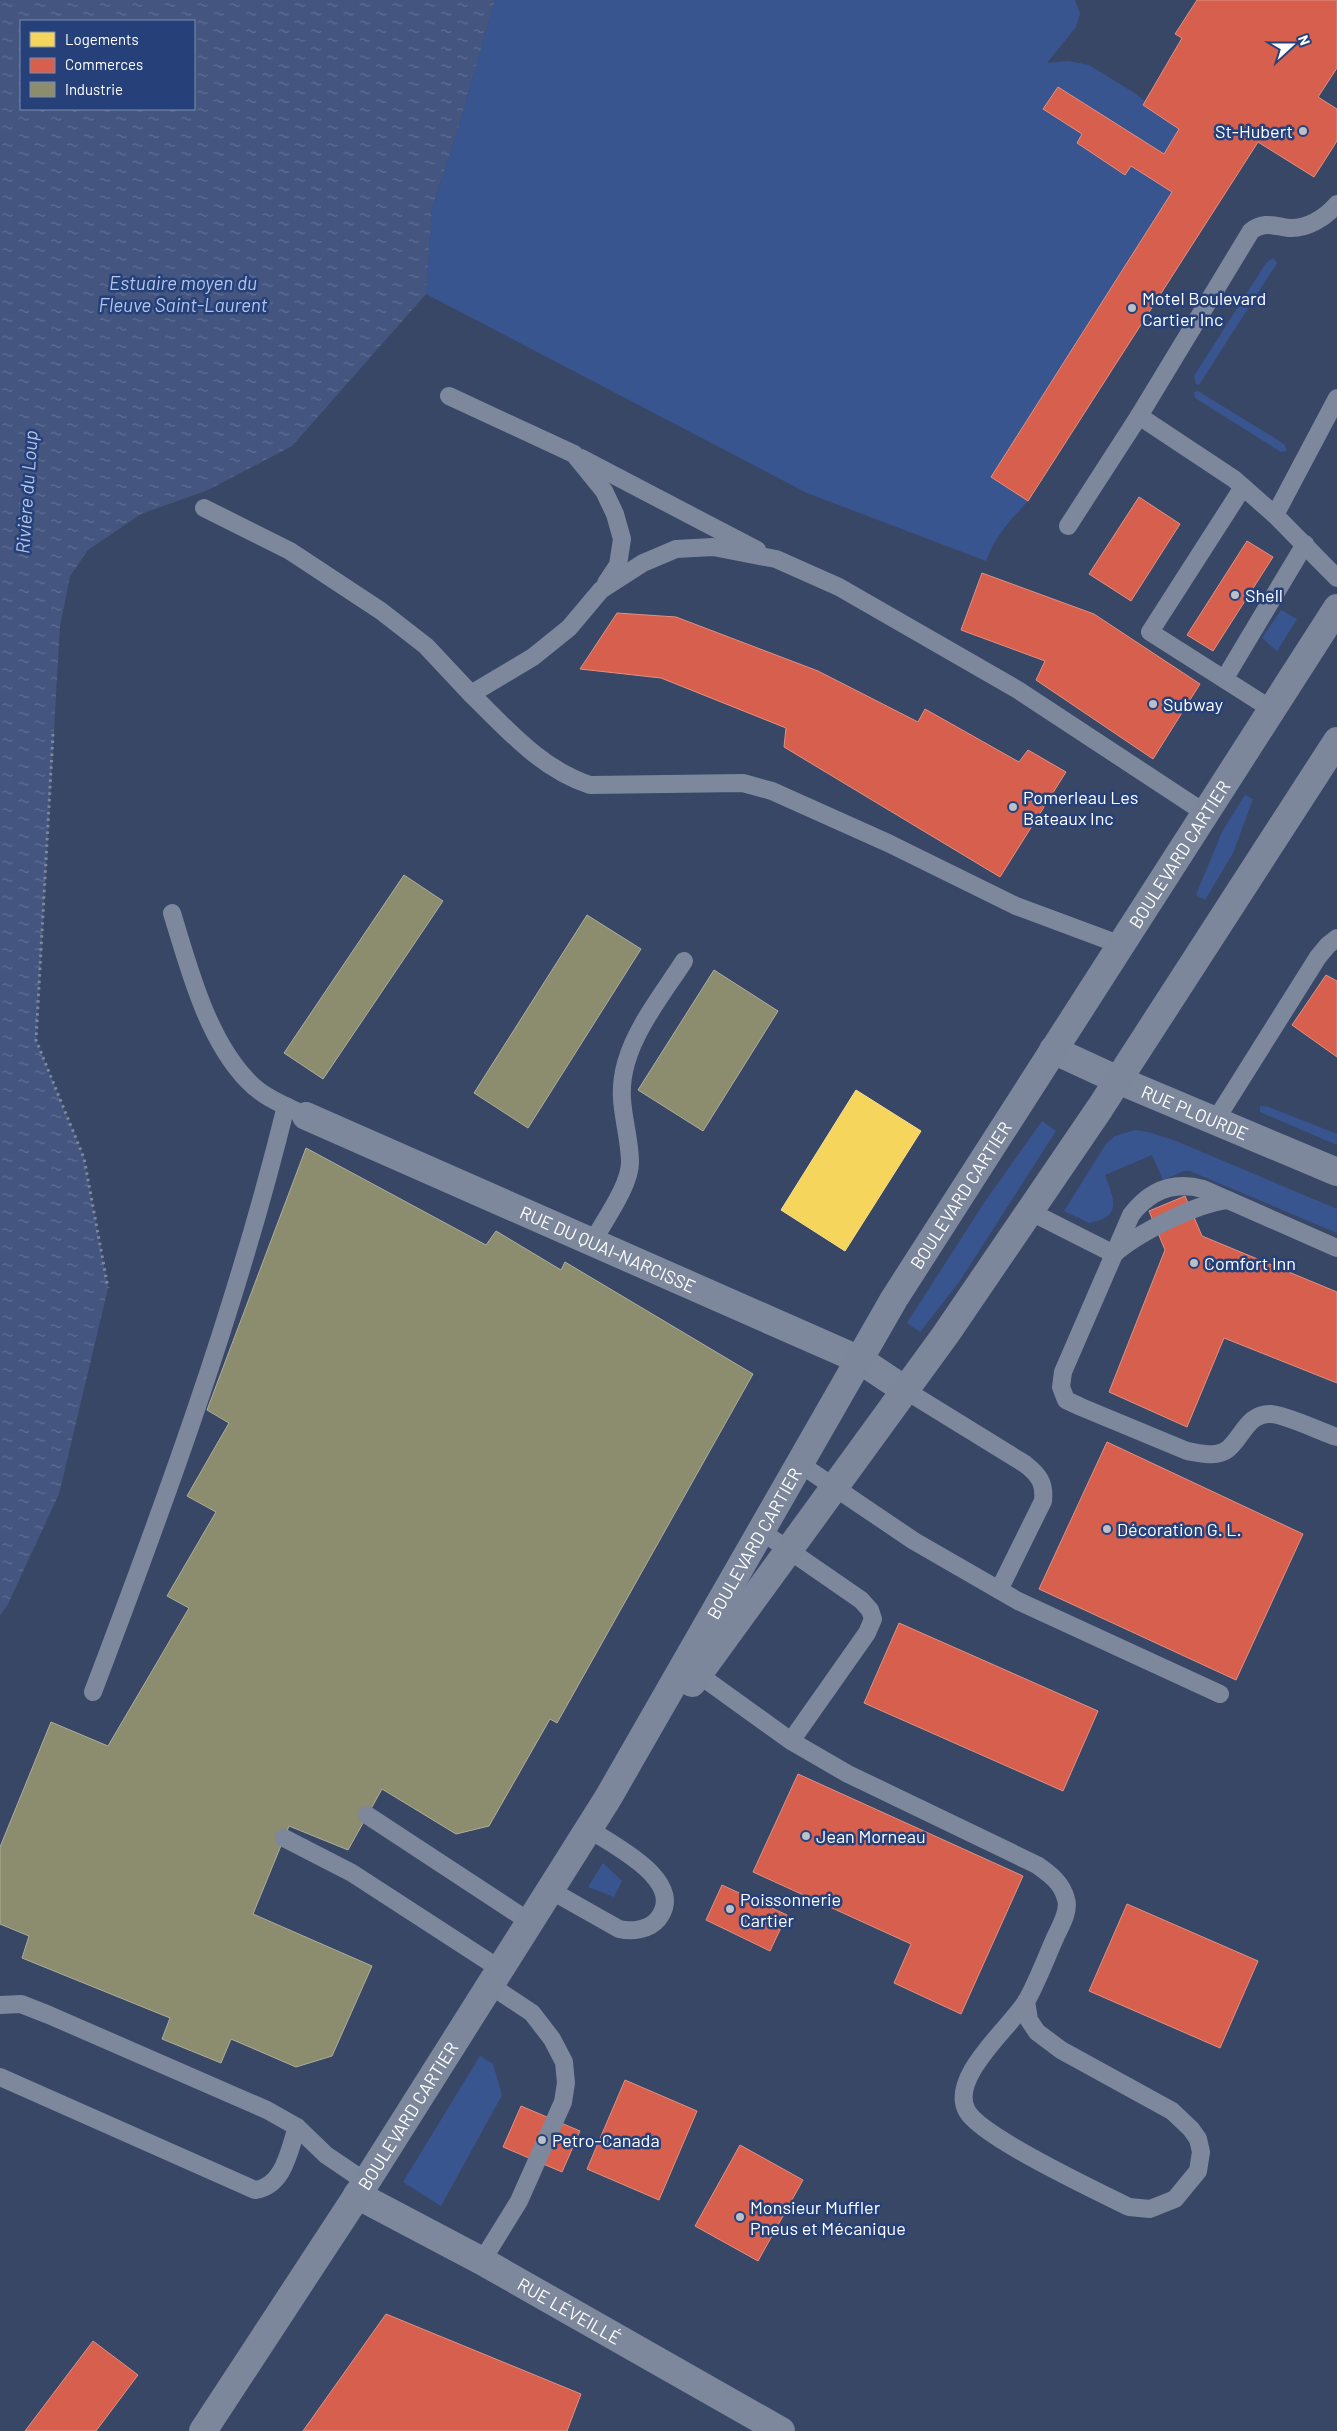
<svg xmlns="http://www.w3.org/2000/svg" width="1337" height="2431" font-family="Barlow,sans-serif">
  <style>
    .grass { fill: #395590 }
    .water { fill: url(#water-ripples); fill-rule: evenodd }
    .homes { fill: #f6d55c; stroke: #f9e28d }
    .shops { fill: #d6604d; stroke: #e29082 }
    .industry { fill: #8c8c6e; stroke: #aeae9a }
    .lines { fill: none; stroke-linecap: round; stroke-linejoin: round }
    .path { stroke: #7d889d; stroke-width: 3; stroke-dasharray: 2.5 4; stroke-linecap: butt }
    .lane { stroke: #7d889d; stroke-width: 18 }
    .street { stroke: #7d889d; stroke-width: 28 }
    .primary { stroke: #7c879c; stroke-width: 28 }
    .poi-dot { fill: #babfc9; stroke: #264079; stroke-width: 2 }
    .labels { text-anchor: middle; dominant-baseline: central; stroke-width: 5; stroke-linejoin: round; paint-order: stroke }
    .poi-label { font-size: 18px; fill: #fff; stroke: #264079; text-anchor: start }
    .street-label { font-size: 18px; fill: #fff; stroke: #264079 }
    .water-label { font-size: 19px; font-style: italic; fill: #b4c6eb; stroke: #264079 }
  </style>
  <defs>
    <pattern id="water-ripples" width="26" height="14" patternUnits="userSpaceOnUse" patternTransform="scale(1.25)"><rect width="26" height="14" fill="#445680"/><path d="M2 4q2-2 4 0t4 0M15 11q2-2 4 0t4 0" fill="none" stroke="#606f93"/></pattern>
  </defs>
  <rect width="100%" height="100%" fill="#394766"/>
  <g class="grass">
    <path d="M495,0H1075L1080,14L1076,27L1047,63L1068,61L1089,65L1136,94L1179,129L1164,154L1058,87L1043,109L1082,134L1077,143L1125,175L1131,166L1172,192L991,477L1028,501C1011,519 994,538 986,561L807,493L426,294L432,208L457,132Z"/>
    <path d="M1273,258L1277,263L1199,385L1196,384L1194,376L1266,263Z"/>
    <path d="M1198,391L1284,444L1287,451L1281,452L1195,398L1194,392Z"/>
    <path d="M1281,610L1297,619L1277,651L1262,638Z"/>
    <path d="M1245,795L1253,799L1233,853L1205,900L1196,895L1222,832Z"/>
    <path d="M1260,1106L1269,1107L1337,1134V1145L1260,1112Z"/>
    <path d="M1042,1121L1056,1131L959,1282L920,1332L907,1323L984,1203Z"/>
    <path d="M1135,1130L1148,1132L1176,1141L1337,1209V1233L1190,1171H1184L1163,1180L1152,1155L1105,1175C1113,1198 1124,1217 1089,1223L1064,1211L1106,1144L1115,1136Z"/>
    <path d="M603,1863L622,1881L614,1897L588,1887Z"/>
    <path d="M480,2056L493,2064L502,2095L441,2206L403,2182Z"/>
  </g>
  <path class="water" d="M0,0H495L457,132L432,208L426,294L292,446L208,490L141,514L88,550L70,576L60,626L36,1040L84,1158L108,1288L59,1494L7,1606L0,1615ZM194,21V109H21V21Z"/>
  <path class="homes" d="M856,1090L921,1131L845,1251L781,1210Z"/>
  <g class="shops">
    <path d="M1197,0H1337V68L1318,97L1337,109V141L1314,177L1258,142L1028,501L991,477L1172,192L1131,166L1125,175L1077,143L1082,134L1043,109L1058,87L1164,154L1179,129L1143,105L1182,38L1175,34Z"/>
    <path d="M1139,497L1180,524L1131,601L1089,574Z"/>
    <path d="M1247,541L1273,557L1213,651L1187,635Z"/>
    <path d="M982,573L1094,614L1200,684L1153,759L1036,680L1045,661L961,630Z"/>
    <path d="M617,613L676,617L818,671L918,722L925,709L1019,762L1028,750L1066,772L1000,877L784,747L786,728L661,678L580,669Z"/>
    <path d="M1326,975L1337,981V1057L1292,1025Z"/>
    <path d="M1185,1196L1202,1236L1337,1292V1383L1224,1338L1187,1427L1109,1392L1165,1250L1149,1211Z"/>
    <path d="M1107,1442L1303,1534L1236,1680L1039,1589Z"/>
    <path d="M899,1623L1098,1711L1063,1791L864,1703Z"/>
    <path d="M798,1774L1023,1876L961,2014L894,1983L911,1944L753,1872Z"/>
    <path d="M722,1885L787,1915L770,1951L706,1920Z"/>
    <path d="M1127,1904L1258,1961L1220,2048L1089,1991Z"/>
    <path d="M625,2080L697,2111L659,2200L587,2169Z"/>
    <path d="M521,2106L580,2131L562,2172L503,2147Z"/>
    <path d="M740,2145L803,2180L758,2261L695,2226Z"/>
    <path d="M386,2314L581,2394L567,2431H303Z"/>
    <path d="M93,2341L138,2375L96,2431H25Z"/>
  </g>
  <g class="industry">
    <path d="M404,875L443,901L323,1079L284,1053Z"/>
    <path d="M587,915L641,949L528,1128L474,1093Z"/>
    <path d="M714,970L778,1011L703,1131L638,1090Z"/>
    <path d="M306,1148L486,1245L496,1231L561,1270L565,1262L753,1374L557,1723L550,1719L489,1826L456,1834L382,1789L348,1850L289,1826L253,1914L372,1966L332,2056L296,2067L231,2039L221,2063L162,2039L170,2018L22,1958L29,1936L0,1924V1847L51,1722L108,1746L189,1608L167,1596L216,1512L187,1496L229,1423L207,1410Z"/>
  </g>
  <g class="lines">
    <path class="path" d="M53,734L36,1040L84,1158L108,1288"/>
    <g class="lane">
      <path d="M1337,204C1325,218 1307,229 1289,228C1273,226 1265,221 1251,231L1139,416L1234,479L1275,515L1337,578"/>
      <path d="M449,396L574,454L604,491L615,514L622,539L618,565L606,583"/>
      <path d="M581,458L757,550"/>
      <path d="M1243,487L1150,632L1271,709"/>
      <path d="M204,508L290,551L381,611L426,646L471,694"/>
      <path d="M1275,515L1337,398"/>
      <path d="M1068,526L1139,416"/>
      <path d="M1225,678L1305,544"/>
      <path d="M172,913C189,968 207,1039 248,1081C261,1095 279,1103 296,1111"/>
      <path d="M1121,945L1016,906L888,843L772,791L743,783L590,785C541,769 508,730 471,694L533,657L569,628L601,590L643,563L676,549L713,547L776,559L839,587L1018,690L1205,813"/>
      <path d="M1215,1121L1318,957L1328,945L1337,938"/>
      <path d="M1029,1211L1114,1254C1138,1233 1197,1203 1228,1200"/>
      <path d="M592,1243C603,1222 631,1185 630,1161C629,1125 615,1102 626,1063C636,1027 664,992 684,961"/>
      <path d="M1337,1248L1203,1189C1174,1181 1150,1190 1131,1215L1063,1372L1061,1387L1066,1400L1081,1407L1187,1451C1200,1453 1217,1458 1228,1449C1243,1436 1248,1413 1271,1414C1287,1415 1321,1432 1337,1437"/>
      <path d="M905,1390L1025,1464C1039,1475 1045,1483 1043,1501L999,1590"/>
      <path d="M800,1464L914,1541L1018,1601L1220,1694"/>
      <path d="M691,1669L791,1741L867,1633L873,1619L870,1610L861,1600L761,1531"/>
      <path d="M93,1692C166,1500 237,1306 286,1106"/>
      <path d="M791,1741L848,1774L1037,1865C1050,1874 1062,1883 1066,1899C1070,1911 1060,1927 1055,1938C1046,1958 1038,1980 1027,2000C1013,2025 948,2077 967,2111C981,2137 1097,2191 1129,2207L1150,2209L1175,2199L1198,2171L1201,2152L1198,2139L1191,2129L1172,2111L1061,2050L1037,2032L1029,2020L1026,2001"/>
      <path d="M367,1815L530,1922"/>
      <path d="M284,1838L352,1873L500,1969"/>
      <path d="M550,1890L619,1929C632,1932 649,1930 658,1919C688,1881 612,1845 589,1829"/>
      <path d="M0,2005L21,2004L49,2015L267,2110L297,2127L326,2155L366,2182"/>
      <path d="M0,2077L255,2190C284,2186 289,2151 297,2127"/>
      <path d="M482,2261L519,2201L563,2102L566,2083L564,2062L552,2039L532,2013L490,1985"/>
    </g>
    <g class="street">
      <path id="s1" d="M1053,1050L1118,1080L1337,1172"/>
      <path id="s2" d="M306,1116L860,1360L905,1390"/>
      <path id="s3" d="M357,2195L482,2261L781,2431"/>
    </g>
    <g class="primary">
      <path d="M692,1683L946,1334L1100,1108L1337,741"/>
      <path id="s4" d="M203,2431L366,2182L608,1798L894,1299L1337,608"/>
    </g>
  </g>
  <g class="poi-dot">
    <circle cx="1303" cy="131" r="5"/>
    <circle cx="1132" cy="308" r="5"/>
    <circle cx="1235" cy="595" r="5"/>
    <circle cx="1153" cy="704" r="5"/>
    <circle cx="1013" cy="807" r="5"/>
    <circle cx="1194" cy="1263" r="5"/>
    <circle cx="1107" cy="1529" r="5"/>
    <circle cx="806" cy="1836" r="5"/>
    <circle cx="730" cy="1909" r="5"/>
    <circle cx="542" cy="2140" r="5"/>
    <circle cx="740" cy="2217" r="5"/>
  </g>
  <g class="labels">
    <g class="poi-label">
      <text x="1293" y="131" text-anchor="end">St-Hubert</text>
      <text x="1142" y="298">Motel Boulevard<tspan x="1142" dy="21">Cartier Inc</tspan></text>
      <text x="1245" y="595">Shell</text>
      <text x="1163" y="704">Subway</text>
      <text x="1023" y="797">Pomerleau Les<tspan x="1023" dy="21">Bateaux Inc</tspan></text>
      <text x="1204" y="1263">Comfort Inn</text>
      <text x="1117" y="1529">Décoration G. L.</text>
      <text x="816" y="1836">Jean Morneau</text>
      <text x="740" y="1899">Poissonnerie<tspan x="740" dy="21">Cartier</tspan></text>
      <text x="552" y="2140">Petro-Canada</text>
      <text x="750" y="2207">Monsieur Muffler<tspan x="750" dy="21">Pneus et Mécanique</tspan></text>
    </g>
    <g class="street-label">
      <text stroke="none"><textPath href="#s4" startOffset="1855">BOULEVARD CARTIER</textPath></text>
      <text stroke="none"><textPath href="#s1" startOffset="155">RUE PLOURDE</textPath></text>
      <text stroke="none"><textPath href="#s4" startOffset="1450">BOULEVARD CARTIER</textPath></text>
      <text stroke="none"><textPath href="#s2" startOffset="330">RUE DU QUAI-NARCISSE</textPath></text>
      <text stroke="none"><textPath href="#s4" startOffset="1045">BOULEVARD CARTIER</textPath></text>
      <text stroke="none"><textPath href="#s4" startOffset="376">BOULEVARD CARTIER</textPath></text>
      <text stroke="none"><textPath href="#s3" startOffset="242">RUE LÉVEILLÉ</textPath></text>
    </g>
    <g class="water-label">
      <text x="183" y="282">Estuaire moyen du<tspan x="183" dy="22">Fleuve Saint-Laurent</tspan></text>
      <text transform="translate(26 492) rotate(-86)">Rivière du Loup</text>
    </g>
  </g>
  <rect x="20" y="20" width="175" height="90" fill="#264079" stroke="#7d8caf"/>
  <rect x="30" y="32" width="25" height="15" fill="#f6d55c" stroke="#7d8caf"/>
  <text x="65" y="45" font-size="15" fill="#ffffff">Logements</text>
  <rect x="30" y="58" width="25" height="15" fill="#d6604d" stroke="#7d8caf"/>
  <text x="65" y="70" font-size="15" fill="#ffffff">Commerces</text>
  <rect x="30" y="82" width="25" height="15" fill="#8c8c6e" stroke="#7d8caf"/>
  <text x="65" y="95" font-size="15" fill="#ffffff">Industrie</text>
  <g transform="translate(1292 45) rotate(69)" stroke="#264079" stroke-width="4" paint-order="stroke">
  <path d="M0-4L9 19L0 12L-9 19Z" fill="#ffffff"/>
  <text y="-8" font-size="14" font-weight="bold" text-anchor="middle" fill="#ffffff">N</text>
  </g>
</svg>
